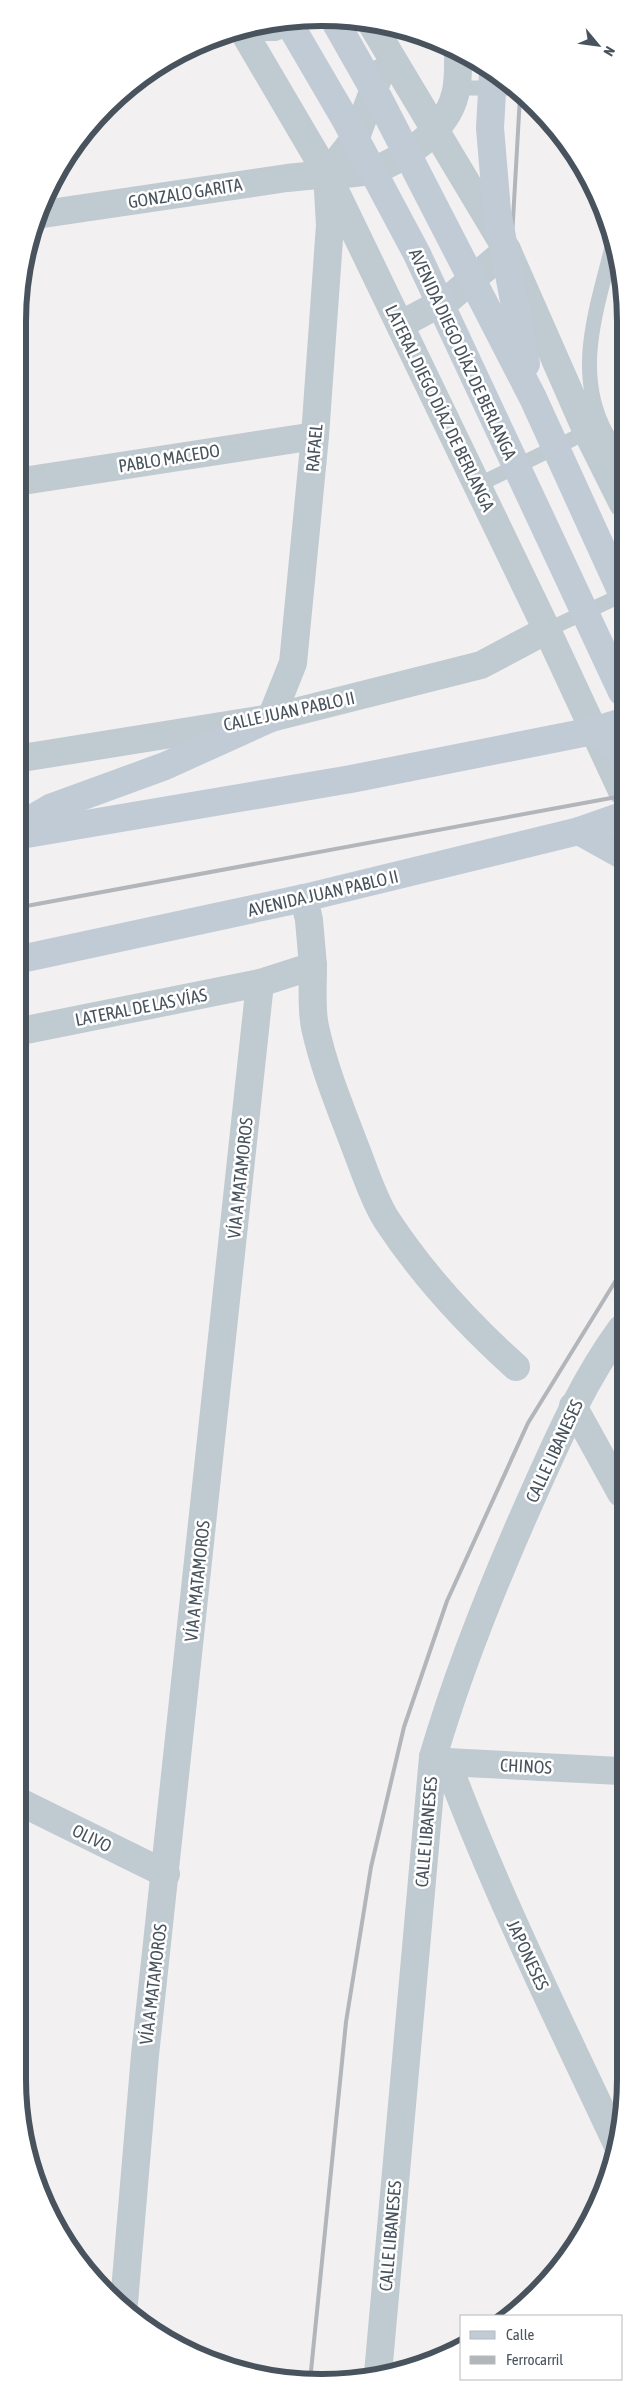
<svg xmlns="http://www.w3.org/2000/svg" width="643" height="2400" font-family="'Asap Condensed',sans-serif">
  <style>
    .building { fill: #cccfd4; stroke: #d4d6db }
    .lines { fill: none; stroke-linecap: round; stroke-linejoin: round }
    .service { stroke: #c0cad1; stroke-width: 15 }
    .minor { stroke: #c0cad1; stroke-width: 28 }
    .tertiary { stroke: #c0cad1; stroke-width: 28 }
    .secondary { stroke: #c1cbd6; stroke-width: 28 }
    .rail { stroke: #b2b5ba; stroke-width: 4 }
    .secondary-bridge { stroke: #c1cbd6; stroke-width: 28 }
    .labels { text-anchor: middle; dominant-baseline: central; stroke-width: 5; stroke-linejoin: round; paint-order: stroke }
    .street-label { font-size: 18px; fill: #48535d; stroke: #fff }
    .rim { fill: none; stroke: #48535d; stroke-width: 6 }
  </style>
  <rect width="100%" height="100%" fill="#f2f0f0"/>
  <path class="building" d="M623,368V386L614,379Z"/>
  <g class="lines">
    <g class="service">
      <path d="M457,88H510"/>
      <path d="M612,247C597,309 573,372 606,433C610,440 617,447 623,454"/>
      <path d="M478,485L587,432"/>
      <path d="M547,630L622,595"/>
    </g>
    <g class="minor">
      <path d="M43,214L287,178L327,174L330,225L315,436L293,663L271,718"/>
      <path d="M23,481L315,436"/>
      <path d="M313,966C313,986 311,1008 315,1027C324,1069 341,1109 356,1149C365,1172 373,1198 386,1219C422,1274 467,1323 516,1367"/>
      <path d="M21,1031L260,983"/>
      <path d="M573,1406L621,1493"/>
      <path d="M433,1757L447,1762L620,1771"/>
      <path d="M447,1762C496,1893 558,2018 617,2144"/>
      <path d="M18,1801L166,1874"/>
      <path d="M124,2303L145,2055L260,983L313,966L309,920L304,898"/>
      <path d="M378,2374L433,1757C459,1668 494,1582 532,1497C558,1439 583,1381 621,1329"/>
    </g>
    <g class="tertiary">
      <path d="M371,23L507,250L587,432L623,504"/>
      <path d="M254,27H274L285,23"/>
      <path d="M243,31L327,174L547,630L622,791"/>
      <path d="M327,174C343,174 358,174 373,170C406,159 446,130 455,95C459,81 458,66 458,52"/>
      <path d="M327,174L356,137L380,73"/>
      <path d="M400,325L450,298L507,250"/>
      <path d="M22,758L271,718L481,665L547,630"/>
    </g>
    <g class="secondary">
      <path d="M593,731L622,752"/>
      <path d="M21,825L50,808L165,766L271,718"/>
      <path d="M579,831L622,855"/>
      <path d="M21,835L351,779L593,731L622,722"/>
      <path d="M21,959L304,898L579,831L622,816"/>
    </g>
    <g class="rail">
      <path d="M510,273L520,96"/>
      <path d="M21,907L622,796"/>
      <path d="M310,2381L346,2022L371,1867L404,1727L447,1601L528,1423L621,1272"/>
    </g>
    <g class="secondary-bridge">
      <path d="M289,23L345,119L417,254L622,692"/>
      <path d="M336,23L379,99L533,398L622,593"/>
      <path d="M493,74L490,128L497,211L526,364"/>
    </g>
  </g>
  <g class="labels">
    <g class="street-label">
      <text transform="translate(185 193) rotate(-9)">GONZALO GARITA</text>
      <text transform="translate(463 354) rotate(65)">AVENIDA DIEGO DÍAZ DE BERLANGA</text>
      <text transform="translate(440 408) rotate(64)">LATERAL DIEGO DÍAZ DE BERLANGA</text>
      <text transform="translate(314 448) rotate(-85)">RAFAEL</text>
      <text transform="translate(169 458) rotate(-9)">PABLO MACEDO</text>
      <text transform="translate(289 711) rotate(-12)">CALLE JUAN PABLO II</text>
      <text transform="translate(323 893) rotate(-13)">AVENIDA JUAN PABLO II</text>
      <text transform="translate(141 1007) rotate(-11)">LATERAL DE LAS VÍAS</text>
      <text transform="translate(240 1178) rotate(-84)">VÍA A MATAMOROS</text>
      <text transform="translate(554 1451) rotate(-65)">CALLE LIBANESES</text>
      <text transform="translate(197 1581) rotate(-84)">VÍA A MATAMOROS</text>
      <text transform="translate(526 1766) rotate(3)">CHINOS</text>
      <text transform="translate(426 1832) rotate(-85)">CALLE LIBANESES</text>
      <text transform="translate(92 1838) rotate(26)">OLIVO</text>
      <text transform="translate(528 1955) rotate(65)">JAPONESES</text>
      <text transform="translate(153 1984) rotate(-83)">VÍA A MATAMOROS</text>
      <text transform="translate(390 2236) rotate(-85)">CALLE LIBANESES</text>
    </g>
  </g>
  <path d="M0 0H643V2400H0ZM321 26H322A295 295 0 0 1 617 321V2079A295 295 0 0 1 322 2374H321A295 295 0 0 1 26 2079V321A295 295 0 0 1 321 26Z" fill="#fff" fill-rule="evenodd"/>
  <path class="rim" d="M321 26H322A295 295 0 0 1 617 321V2079A295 295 0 0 1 322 2374H321A295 295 0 0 1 26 2079V321A295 295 0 0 1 321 26Z"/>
  <rect x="460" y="2315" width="162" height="65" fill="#ffffff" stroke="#b6babe"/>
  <rect x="470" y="2331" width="25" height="8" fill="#c1cbd6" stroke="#b6babe"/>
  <text x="506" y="2340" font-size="15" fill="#48535d">Calle</text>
  <rect x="470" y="2356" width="25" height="8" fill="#b2b5ba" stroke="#b6babe"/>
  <text x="506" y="2365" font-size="15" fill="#48535d">Ferrocarril</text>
  <g transform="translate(598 45) rotate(119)" stroke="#ffffff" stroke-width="4" paint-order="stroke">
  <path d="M0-4L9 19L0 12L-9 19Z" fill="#48535d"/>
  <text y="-8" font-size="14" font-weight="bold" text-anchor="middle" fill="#48535d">N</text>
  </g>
</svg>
